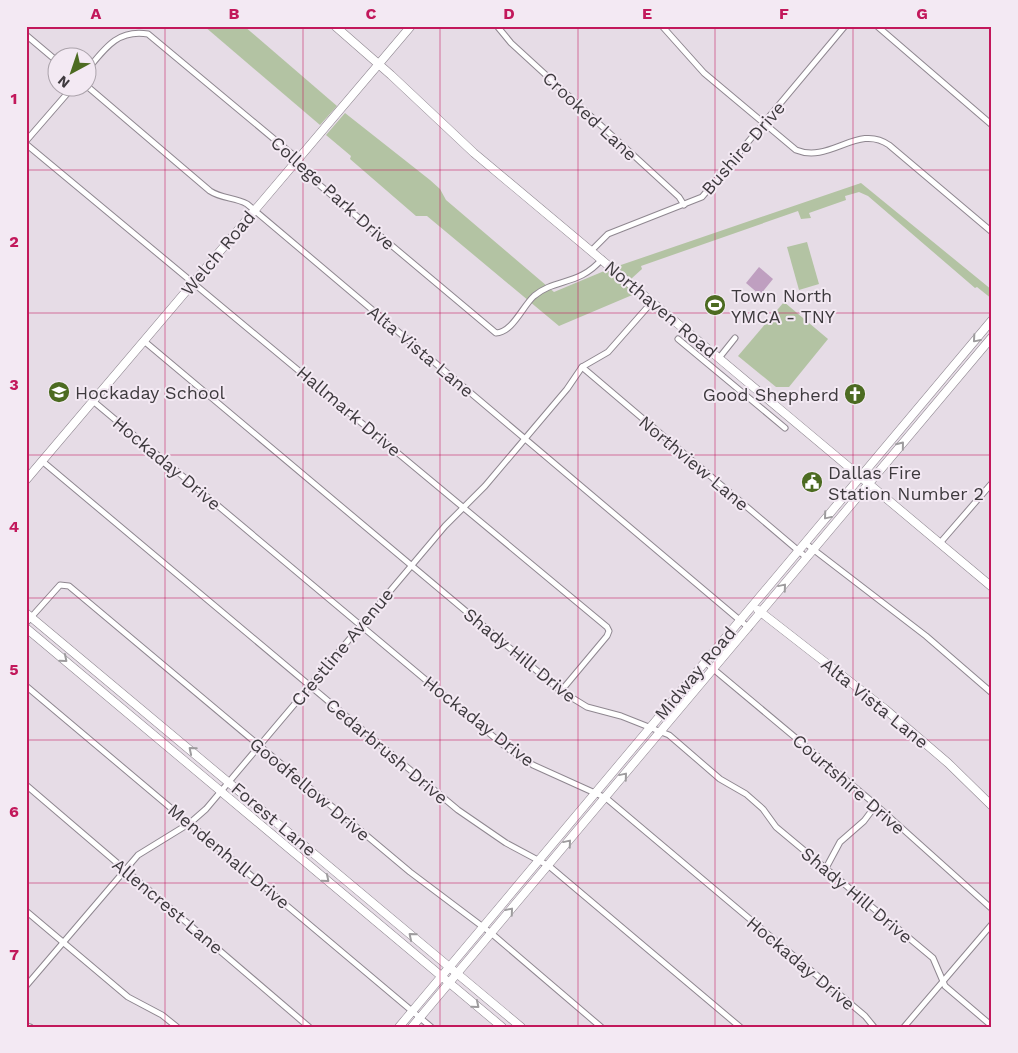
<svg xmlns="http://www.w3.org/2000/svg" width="1018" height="1053" font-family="'Work Sans',sans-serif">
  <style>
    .green { fill: #b3c3a3 }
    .water { fill: #bf9fc0 }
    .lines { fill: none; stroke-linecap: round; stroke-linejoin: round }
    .street-casing { stroke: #8f8790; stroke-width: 7 }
    .secondary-casing { stroke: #8f8790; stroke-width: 9 }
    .street { stroke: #fff; stroke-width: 5 }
    .secondary { stroke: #fff; stroke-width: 8 }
    .oneway { stroke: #9e9c9e }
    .grid { fill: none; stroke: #c2185b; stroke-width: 1; stroke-opacity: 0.55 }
    .labels { text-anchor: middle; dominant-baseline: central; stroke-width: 4; stroke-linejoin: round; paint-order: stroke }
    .street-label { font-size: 18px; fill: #3e3a3e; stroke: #f3e9f3 }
    .poi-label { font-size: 18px; fill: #3e3a3e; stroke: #f3e9f3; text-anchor: start }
    .neatline { fill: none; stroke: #c2185b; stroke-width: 2 }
    .grid-label { font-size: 16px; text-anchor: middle; font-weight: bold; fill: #c2185b }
  </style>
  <rect width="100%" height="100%" fill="#e6dce6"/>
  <g class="green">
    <path d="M204,26H244L337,106L320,125Z"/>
    <path d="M345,113L430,180L440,189L446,200L554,292L609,269L637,293L559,326L427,216H416L350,159L351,156L326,135Z"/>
    <path d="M861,183L992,290V299L977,287L975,288L868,196L859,192L845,196L846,200L809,213L811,218L801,219L798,211L641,266L642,269L631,279L615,267Z"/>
    <path d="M807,242L819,284L799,290L787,247Z"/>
    <path d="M784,302L828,339L789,387H776L738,356Z"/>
  </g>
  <path class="water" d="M759,267L773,279L760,295L746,283Z"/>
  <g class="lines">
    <g class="street-casing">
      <g id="street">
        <path d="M497,26L511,43L679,197L684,205"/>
        <path d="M662,26L704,73L796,150C830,164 858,123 889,145L992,232"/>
        <path d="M877,26L992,125"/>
        <path d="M26,35L58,62"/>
        <path d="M88,69C105,48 118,29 148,34L292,154L310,177L496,333C513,332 522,307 534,296C555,278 579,286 602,259"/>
        <path d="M88,87L210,191C222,199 235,197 247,204L749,628"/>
        <path d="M26,141L72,88"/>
        <path d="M26,144L607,627L609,631L607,636L561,691"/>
        <path d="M591,251L608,234L702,197L845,26"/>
        <path d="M678,339L785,428"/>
        <path d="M144,341L561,691L587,707L621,716L669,735L720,779L746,794L763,809L776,827L933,958L945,986L992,1026"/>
        <path d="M719,358L735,338"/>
        <path d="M582,367L807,558"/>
        <path d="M93,401L507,748L533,765L606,798L865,1016L874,1027"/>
        <path d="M42,461L458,810L506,843L549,866L740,1027"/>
        <path d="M805,543L926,636L992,693"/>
        <path d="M940,543L992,483"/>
        <path d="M26,623L60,585L69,586L410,872L491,933L601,1027"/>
        <path d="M705,662L876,805L992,909"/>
        <path d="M26,686L431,1027"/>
        <path d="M26,785L309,1027"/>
        <path d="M826,868L840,842L864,821L876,805"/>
        <path d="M26,911L128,997L162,1015L177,1027"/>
        <path d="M26,986L138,855L190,823L206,809L445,526L485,486L567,389L582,367L608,352L652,302"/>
        <path d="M26,1026L30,1027"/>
        <path d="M904,1027L992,924"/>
      </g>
    </g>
    <g class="secondary-casing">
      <g id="secondary">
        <path d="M335,26L391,75L474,153L992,587"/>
        <path d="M26,480L411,26"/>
        <path d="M758,610L885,709L948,763L992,806"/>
        <path d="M26,613L521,1027"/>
        <path d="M26,628L502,1027"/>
        <path d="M399,1027L992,320"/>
        <path d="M412,1027L992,337"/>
      </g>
    </g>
    <use href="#street" class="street"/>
    <use href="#secondary" class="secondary"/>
  </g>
  <defs><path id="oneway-chevron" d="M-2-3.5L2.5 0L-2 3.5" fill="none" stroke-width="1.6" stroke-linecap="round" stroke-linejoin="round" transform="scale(1.25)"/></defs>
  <g class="oneway">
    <use href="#oneway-chevron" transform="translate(976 339) rotate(131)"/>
    <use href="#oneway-chevron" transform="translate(901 445) rotate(-51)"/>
    <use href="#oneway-chevron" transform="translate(827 516) rotate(130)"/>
    <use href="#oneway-chevron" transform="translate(783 587) rotate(-50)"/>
    <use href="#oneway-chevron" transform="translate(64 659) rotate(40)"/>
    <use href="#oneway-chevron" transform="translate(192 750) rotate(-140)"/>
    <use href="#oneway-chevron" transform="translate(624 776) rotate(-50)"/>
    <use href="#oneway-chevron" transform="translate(568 843) rotate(-50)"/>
    <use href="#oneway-chevron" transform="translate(326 879) rotate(40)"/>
    <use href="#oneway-chevron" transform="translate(510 911) rotate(-50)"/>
    <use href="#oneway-chevron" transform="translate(412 936) rotate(-140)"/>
    <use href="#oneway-chevron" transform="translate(476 1005) rotate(40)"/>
  </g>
  <path class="grid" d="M165,26V1027M303,26V1027M440,26V1027M578,26V1027M715,26V1027M853,26V1027M26,170H992M26,313H992M26,455H992M26,598H992M26,740H992M26,883H992"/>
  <defs>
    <g id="stadium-disc" transform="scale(1.125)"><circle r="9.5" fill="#4c6b21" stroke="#f3e9f3"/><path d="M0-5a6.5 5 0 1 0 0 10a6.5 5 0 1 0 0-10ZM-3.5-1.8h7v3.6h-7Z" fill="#fff"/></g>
    <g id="school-disc" transform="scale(1.125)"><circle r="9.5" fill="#4c6b21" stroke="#f3e9f3"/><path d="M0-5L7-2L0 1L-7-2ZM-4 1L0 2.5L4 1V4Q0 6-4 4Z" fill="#fff"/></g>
    <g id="church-disc" transform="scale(1.125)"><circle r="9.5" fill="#4c6b21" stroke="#f3e9f3"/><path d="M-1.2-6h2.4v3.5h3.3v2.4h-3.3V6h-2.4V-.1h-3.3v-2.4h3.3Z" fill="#fff"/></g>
    <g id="civic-disc" transform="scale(1.125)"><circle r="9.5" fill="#4c6b21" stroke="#f3e9f3"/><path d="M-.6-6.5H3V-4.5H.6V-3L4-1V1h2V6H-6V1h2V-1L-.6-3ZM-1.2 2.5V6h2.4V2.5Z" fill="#fff"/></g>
  </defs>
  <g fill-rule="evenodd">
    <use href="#stadium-disc" x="715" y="305"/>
    <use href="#school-disc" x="59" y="392"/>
    <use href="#church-disc" x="855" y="394"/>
    <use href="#civic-disc" x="812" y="482"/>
  </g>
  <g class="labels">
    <g class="street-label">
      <text transform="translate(590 116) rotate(43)">Crooked Lane</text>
      <text transform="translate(743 148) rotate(-49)">Bushire Drive</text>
      <text transform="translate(333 193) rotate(42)">College Park Drive</text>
      <text transform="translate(218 253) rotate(-50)">Welch Road</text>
      <text transform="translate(661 309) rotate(40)">Northaven Road</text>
      <text transform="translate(421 351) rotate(40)">Alta Vista Lane</text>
      <text transform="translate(349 411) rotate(40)">Hallmark Drive</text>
      <text transform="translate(167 463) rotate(40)">Hockaday Drive</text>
      <text transform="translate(694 463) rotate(40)">Northview Lane</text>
      <text transform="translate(342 647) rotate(-50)">Crestline Avenue</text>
      <text transform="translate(520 655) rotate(39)">Shady Hill Drive</text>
      <text transform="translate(695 673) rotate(-50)">Midway Road</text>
      <text transform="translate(875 703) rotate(39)">Alta Vista Lane</text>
      <text transform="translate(479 721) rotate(38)">Hockaday Drive</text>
      <text transform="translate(387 751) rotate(40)">Cedarbrush Drive</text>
      <text transform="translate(849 784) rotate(41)">Courtshire Drive</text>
      <text transform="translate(310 789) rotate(40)">Goodfellow Drive</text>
      <text transform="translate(274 819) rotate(40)">Forest Lane</text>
      <text transform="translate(229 856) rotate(40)">Mendenhall Drive</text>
      <text transform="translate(857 895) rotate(40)">Shady Hill Drive</text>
      <text transform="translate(168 906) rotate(40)">Allencrest Lane</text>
      <text transform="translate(801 963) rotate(40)">Hockaday Drive</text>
    </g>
    <g class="poi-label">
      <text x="731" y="295">Town North<tspan x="731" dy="21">YMCA - TNY</tspan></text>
      <text x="75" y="392">Hockaday School</text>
      <text x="839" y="394" text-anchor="end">Good Shepherd</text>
      <text x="828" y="472">Dallas Fire<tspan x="828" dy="21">Station Number 2</tspan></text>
    </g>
  </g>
  <rect width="1018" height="1053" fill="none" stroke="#f3e9f3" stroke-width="55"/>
  <g transform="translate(72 72) rotate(220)"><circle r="24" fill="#f3e9f3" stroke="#aba3ab"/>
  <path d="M0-4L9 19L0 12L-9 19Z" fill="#4c6b21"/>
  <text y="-8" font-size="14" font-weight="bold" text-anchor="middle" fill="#3e3a3e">N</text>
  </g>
  <rect x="28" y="28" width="962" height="998" class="neatline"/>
  <g class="grid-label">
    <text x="96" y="19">A</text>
    <text x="234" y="19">B</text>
    <text x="371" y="19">C</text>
    <text x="509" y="19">D</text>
    <text x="647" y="19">E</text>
    <text x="784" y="19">F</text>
    <text x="922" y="19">G</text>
    <text x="14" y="104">1</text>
    <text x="14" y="247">2</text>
    <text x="14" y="390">3</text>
    <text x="14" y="532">4</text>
    <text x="14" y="675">5</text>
    <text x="14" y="817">6</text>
    <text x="14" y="960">7</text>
  </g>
</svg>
